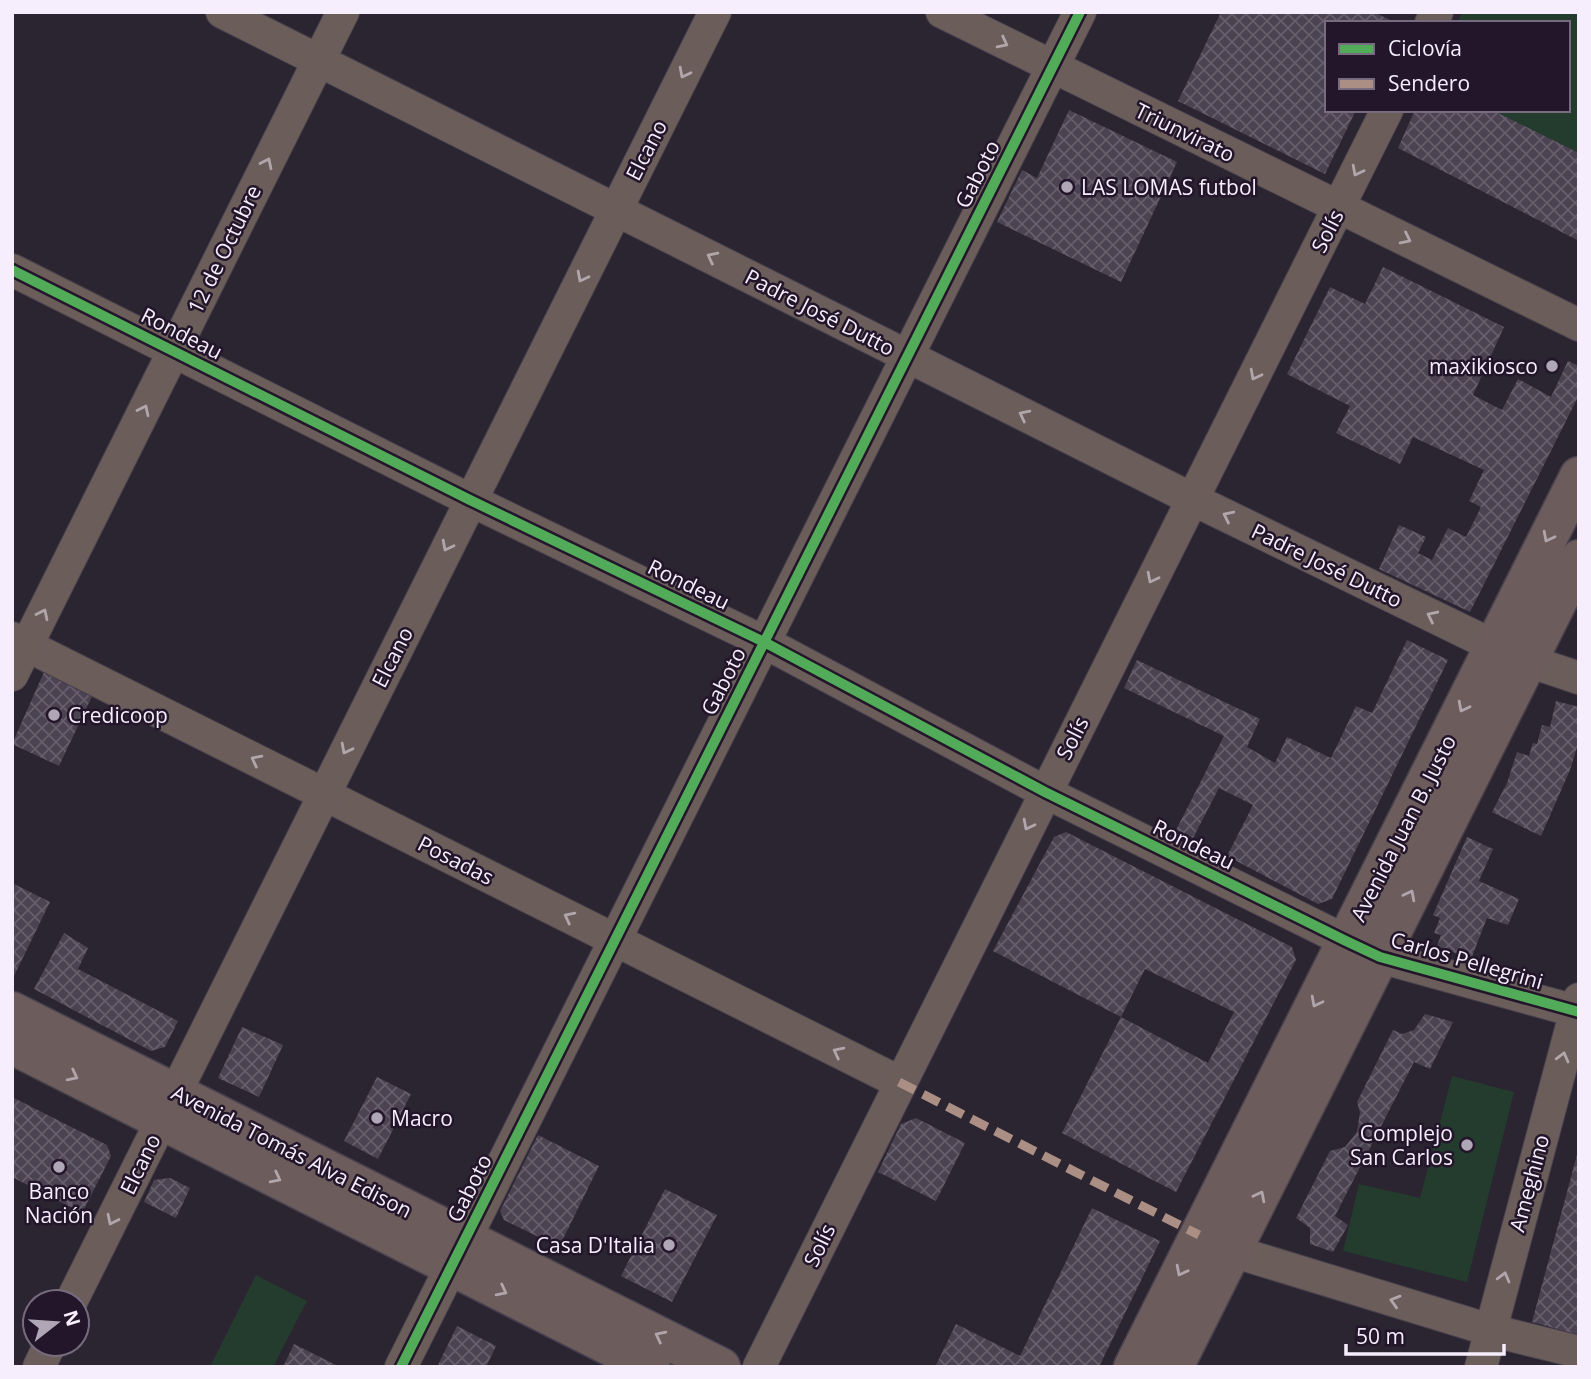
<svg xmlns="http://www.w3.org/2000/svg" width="1591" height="1379" font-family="'Open Sans',sans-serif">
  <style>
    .pitch { fill: #243c2d }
    .building { fill: url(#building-cross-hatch) }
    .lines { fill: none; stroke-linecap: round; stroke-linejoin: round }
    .minor-casing { stroke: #47414d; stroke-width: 34 }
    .major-casing { stroke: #47414d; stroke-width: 41 }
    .minor { stroke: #6b5d5a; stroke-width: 32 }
    .major { stroke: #6c5c5c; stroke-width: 38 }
    .quiet { stroke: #ac8f84; stroke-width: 9; stroke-dasharray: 18 9; stroke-linecap: butt }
    .cycleway-casing { stroke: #23162b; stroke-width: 15 }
    .cycleway { stroke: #51ab58; stroke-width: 10 }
    .oneway { stroke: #b0a6ac }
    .oneway2 { stroke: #b1a5ac }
    .poi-dot { fill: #afa7b6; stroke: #23162b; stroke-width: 2.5 }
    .labels { text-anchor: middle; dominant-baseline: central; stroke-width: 5; stroke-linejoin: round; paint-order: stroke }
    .street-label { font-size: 21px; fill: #f6eefd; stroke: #23162b }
    .poi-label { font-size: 21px; fill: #f6eefd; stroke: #23162b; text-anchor: start }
  </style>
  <defs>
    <pattern id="building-cross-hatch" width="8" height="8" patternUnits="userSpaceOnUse" patternTransform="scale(1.75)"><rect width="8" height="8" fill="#4b4351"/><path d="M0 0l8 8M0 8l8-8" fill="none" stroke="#665e6b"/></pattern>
  </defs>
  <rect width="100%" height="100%" fill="#2b2431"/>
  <g class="pitch">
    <path d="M1462,12H1579V153L1492,110H1568V23H1457Z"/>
    <path d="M1452,1076L1514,1092L1467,1282L1343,1251L1359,1184L1420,1198Z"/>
    <path d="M256,1275L307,1301L273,1367H210Z"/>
  </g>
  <g class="building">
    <path d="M1221,12H1374L1396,23H1327V110H1356L1325,174L1178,101Z"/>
    <path d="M1069,110L1177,162L1121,282L997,222L1022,170L1037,178Z"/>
    <path d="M1415,110H1492L1579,153V241L1398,148Z"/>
    <path d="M1383,267L1504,327L1473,395L1502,410L1518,379L1551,397L1568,361L1579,366V395L1470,612L1379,569L1399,525L1426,537L1418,553L1432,560L1448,528L1466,537L1481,507L1469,501L1484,470L1413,437L1400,464L1336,433L1350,406L1287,374L1330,287L1365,304Z"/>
    <path d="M1407,640L1448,660L1332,899L1318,904L1227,856L1253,805L1219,788L1193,838L1176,830L1224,736L1124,688L1137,660L1260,719L1247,747L1275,763L1287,737L1331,758L1356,706L1372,713Z"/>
    <path d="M52,669L95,690L59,766L12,744L44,672Z"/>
    <path d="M1556,701L1579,707V741L1570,770L1541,836L1492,812L1507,783L1517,752L1529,756L1533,743L1537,744L1542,725L1550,727Z"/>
    <path d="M1066,832L1292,947L1296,960L1176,1192L1062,1133L1121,1017L1208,1063L1234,1012L1145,969L1121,1017L993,951L1054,837Z"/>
    <path d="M1467,837L1493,849L1479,881L1519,899L1508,925L1487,918L1471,959L1437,946L1441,935L1434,933L1440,918L1433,915Z"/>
    <path d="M12,883L50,902L12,980Z"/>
    <path d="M64,933L88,948L78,969L178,1021L165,1047L151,1051L34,989Z"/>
    <path d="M1425,1014L1453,1022L1430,1069L1414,1062L1335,1216L1348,1225L1333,1252L1310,1244V1228L1296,1218L1330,1151L1345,1147L1357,1132L1360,1112L1357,1102L1393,1030L1402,1034L1414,1030Z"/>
    <path d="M242,1027L283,1045L259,1097L218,1078Z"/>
    <path d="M377,1077L411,1094L378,1159L344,1141Z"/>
    <path d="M12,1097L107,1145L111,1156L82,1213L12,1177Z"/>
    <path d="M916,1118L965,1143L936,1201L878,1172L901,1124Z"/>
    <path d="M538,1135L599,1166L559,1247L504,1220L500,1211Z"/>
    <path d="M1578,1151H1579V1335L1532,1322Z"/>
    <path d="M170,1178L190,1188L176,1218L144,1202L154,1180Z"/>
    <path d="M665,1189L717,1215L672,1302L621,1276Z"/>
    <path d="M1092,1208L1160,1241L1099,1367H935L956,1324L1020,1356Z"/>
    <path d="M457,1326L496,1346L486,1367H437Z"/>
    <path d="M294,1344L340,1367H283Z"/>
  </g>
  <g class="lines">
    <g class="minor-casing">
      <g id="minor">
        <path d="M222,12L1192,499L1494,646L1528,661L1579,678"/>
        <path d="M942,12L1579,325"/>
        <path d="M1431,23L1437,12"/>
        <path d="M12,270L470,500L764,642L1045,792L1346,941L1380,957L1579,1012"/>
        <path d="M12,638L899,1082"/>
        <path d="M12,675L343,12"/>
        <path d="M1212,1242L1232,1251L1490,1330L1579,1352"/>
        <path d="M71,1302L715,12"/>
        <path d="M39,1367L50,1344"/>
        <path d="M401,1367L1080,12"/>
        <path d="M759,1367L1387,110"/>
        <path d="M1481,1367L1579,999"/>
      </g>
    </g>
    <g class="major-casing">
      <g id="major">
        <path d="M12,1011L721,1367"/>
        <path d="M12,1045L651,1367"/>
        <path d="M1133,1367L1579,476"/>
        <path d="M1174,1367L1579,559"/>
      </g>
    </g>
    <use href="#minor" class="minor"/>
    <use href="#major" class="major"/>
    <path class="quiet" d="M899,1082L1199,1235"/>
    <g class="cycleway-casing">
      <g id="cycleway">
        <path d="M12,270L470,500L764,642L1045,792L1346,941L1380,957L1579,1012"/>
        <path d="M401,1367L1080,12"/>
      </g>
    </g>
    <use href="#cycleway" class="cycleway"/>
  </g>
  <defs><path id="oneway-chevron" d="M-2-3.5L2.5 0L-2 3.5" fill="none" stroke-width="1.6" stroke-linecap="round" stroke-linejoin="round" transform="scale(1.75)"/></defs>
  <g class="oneway">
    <use href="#oneway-chevron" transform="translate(1003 43) rotate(27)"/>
    <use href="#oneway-chevron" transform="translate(684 73) rotate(117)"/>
    <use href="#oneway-chevron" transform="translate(267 163) rotate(-64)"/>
    <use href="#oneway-chevron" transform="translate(1357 171) rotate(117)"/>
    <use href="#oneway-chevron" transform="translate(1406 239) rotate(26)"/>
    <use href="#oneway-chevron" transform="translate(712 257) rotate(-153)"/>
    <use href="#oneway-chevron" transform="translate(582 277) rotate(117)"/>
    <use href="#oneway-chevron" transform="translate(1255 375) rotate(117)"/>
    <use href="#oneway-chevron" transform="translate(144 410) rotate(-64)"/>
    <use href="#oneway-chevron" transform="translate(1024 415) rotate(-153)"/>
    <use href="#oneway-chevron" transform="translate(1228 516) rotate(-154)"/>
    <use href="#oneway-chevron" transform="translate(447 546) rotate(117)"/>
    <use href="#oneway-chevron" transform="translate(1152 578) rotate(117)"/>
    <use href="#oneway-chevron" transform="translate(43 614) rotate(-64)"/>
    <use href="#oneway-chevron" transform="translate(1432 616) rotate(-154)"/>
    <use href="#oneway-chevron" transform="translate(346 749) rotate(117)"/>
    <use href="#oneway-chevron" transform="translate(256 760) rotate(-153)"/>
    <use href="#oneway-chevron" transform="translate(1028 825) rotate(117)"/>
    <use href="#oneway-chevron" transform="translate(569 917) rotate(-153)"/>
    <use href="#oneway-chevron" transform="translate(838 1052) rotate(-153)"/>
    <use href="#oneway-chevron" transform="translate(1563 1057) rotate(-75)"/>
    <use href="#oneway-chevron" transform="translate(112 1220) rotate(116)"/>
    <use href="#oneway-chevron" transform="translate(1504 1277) rotate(-75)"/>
    <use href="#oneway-chevron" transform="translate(1395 1301) rotate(-163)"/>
  </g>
  <g class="oneway2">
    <use href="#oneway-chevron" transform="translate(1548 537) rotate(117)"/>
    <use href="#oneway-chevron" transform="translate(1463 707) rotate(117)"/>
    <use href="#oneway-chevron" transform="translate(1410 895) rotate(-63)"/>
    <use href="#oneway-chevron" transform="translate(1316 1002) rotate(117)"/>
    <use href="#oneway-chevron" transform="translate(73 1076) rotate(27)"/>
    <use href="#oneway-chevron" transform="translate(276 1178) rotate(27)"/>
    <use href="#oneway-chevron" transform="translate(1260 1196) rotate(-63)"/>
    <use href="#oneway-chevron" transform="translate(1181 1271) rotate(117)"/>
    <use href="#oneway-chevron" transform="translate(502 1291) rotate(27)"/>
    <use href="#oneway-chevron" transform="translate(660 1336) rotate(-153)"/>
  </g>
  <g class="poi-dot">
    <circle cx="1067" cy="187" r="7"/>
    <circle cx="1552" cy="366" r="7"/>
    <circle cx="54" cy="715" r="7"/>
    <circle cx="377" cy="1118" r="7"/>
    <circle cx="1467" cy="1145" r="7"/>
    <circle cx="59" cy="1167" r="7"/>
    <circle cx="669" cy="1245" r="7"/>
  </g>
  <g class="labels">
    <g class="street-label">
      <text transform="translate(1185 132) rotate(26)">Triunvirato</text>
      <text transform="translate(646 150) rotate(-63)">Elcano</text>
      <text transform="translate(977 174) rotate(-63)">Gaboto</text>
      <text transform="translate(1327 231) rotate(-63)">Solís</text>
      <text transform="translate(224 249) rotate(-64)">12 de Octubre</text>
      <text transform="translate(820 312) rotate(27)">Padre José Dutto</text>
      <text transform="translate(182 333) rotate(27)">Rondeau</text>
      <text transform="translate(1327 565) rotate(26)">Padre José Dutto</text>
      <text transform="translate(689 584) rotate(26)">Rondeau</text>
      <text transform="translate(392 657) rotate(-63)">Elcano</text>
      <text transform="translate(723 681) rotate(-63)">Gaboto</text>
      <text transform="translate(1072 738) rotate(-63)">Solís</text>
      <text transform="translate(1403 828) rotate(-63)">Avenida Juan B. Justo</text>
      <text transform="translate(1194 844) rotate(26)">Rondeau</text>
      <text transform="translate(456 860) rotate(27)">Posadas</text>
      <text transform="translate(1467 960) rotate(16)">Carlos Pellegrini</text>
      <text transform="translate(292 1151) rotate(27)">Avenida Tomás Alva Edison</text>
      <text transform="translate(140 1164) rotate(-64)">Elcano</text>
      <text transform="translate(1529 1183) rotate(-75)">Ameghino</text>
      <text transform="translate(469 1188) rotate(-63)">Gaboto</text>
      <text transform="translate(819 1245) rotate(-64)">Solís</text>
    </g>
    <g class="poi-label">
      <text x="1081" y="187">LAS LOMAS futbol</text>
      <text x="1538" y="366" text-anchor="end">maxikiosco</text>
      <text x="68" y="715">Credicoop</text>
      <text x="391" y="1118">Macro</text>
      <text x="1453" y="1133" text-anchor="end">Complejo<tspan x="1453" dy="24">San Carlos</tspan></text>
      <text x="59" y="1191" text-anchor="middle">Banco<tspan x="59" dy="24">Nación</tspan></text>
      <text x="655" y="1245" text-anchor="end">Casa D'Italia</text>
    </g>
  </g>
  <rect width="1591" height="1379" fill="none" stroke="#f6eefd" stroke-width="28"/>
  <rect x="1325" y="21" width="245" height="91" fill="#23162b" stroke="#776c7f" stroke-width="2"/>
  <rect x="1339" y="44" width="35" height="10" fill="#51ab58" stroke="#776c7f" stroke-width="2"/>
  <text x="1388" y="56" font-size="21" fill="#f6eefd">Ciclovía</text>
  <rect x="1339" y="79" width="35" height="10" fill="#ac8f84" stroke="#776c7f" stroke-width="2"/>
  <text x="1388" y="91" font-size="21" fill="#f6eefd">Sendero</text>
  <g transform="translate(56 1323) rotate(73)"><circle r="33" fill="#23162b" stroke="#776c7f" stroke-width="2"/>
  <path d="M0-5L12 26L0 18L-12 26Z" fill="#afa7b6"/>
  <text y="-10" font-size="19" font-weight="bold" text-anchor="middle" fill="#f6eefd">N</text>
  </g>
  <path d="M1346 1344v10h158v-10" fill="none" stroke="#f6eefd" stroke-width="3.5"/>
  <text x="1356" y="1344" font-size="21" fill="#f6eefd" stroke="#23162b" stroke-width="5" paint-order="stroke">50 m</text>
</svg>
